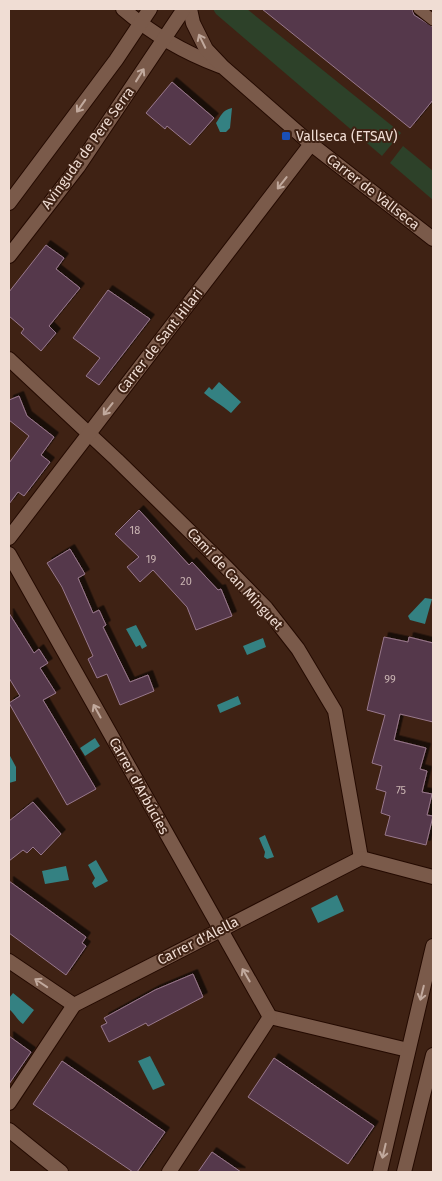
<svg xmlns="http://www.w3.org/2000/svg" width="442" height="1181" font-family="'Fira Sans',sans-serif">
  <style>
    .green { fill: #2d4129 }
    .water { fill: #348182 }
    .building { fill: #55384b; stroke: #98788c; filter: url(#shadow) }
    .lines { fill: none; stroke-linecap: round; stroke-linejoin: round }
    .pedestrian-casing { stroke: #240a01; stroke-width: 13 }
    .minor-casing { stroke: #240a01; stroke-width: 16 }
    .secondary-casing { stroke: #240a01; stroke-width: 16 }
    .pedestrian { stroke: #7a5a4a; stroke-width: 11 }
    .minor { stroke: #7a5a4a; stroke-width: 14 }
    .secondary { stroke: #7a5a4a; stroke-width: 14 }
    .oneway { stroke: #c1a99d }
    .transit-dot { fill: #1a4fb4; stroke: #3f2214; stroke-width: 2 }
    .labels { text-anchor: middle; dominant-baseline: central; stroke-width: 4; stroke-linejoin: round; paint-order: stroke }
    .number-label { font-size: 11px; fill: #c9b4b2 }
    .poi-label { font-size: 14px; fill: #f0ddd4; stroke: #3f2214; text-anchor: start }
    .street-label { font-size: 14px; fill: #f0ddd4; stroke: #3f2214 }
  </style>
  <defs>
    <filter id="shadow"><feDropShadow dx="4.5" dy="-4.5" stdDeviation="0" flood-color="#0009"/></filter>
  </defs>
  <rect width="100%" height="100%" fill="#3f2214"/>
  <g class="green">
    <path d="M213,9H247L401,133L382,156L216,14Z"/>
    <path d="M403,146L433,171V200L390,163Z"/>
  </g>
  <g class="water">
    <path d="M232,108L230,128L226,132H220L216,123C221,116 222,110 232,108Z"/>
    <path d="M219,382L241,402L231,413C222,405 212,400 204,393L209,387L212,390Z"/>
    <path d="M425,598L432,599L425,624L410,620L408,616Z"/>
    <path d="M136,625L147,646L142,649L140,645L136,647L126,629Z"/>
    <path d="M263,638L266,647L247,655L243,646Z"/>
    <path d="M238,696L241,704L220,713L217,705Z"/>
    <path d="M95,738L100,746L85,756L80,748Z"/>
    <path d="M9,754L16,767V781L9,783Z"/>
    <path d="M265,835L274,857L267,859L264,857L265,852L259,838Z"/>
    <path d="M96,860L108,881L95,888L92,883L95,878L88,865Z"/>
    <path d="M66,866L69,880L45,884L42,871Z"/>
    <path d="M337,895L344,911L318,923L311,908Z"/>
    <path d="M13,993L34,1010L23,1024C17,1020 15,1014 9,1009V998Z"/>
    <path d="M150,1056L165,1085L153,1090L138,1061Z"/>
  </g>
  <g class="building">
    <path d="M262,9H412L414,15L433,27V100L410,128Z"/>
    <path d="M172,82L214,118L190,145L167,126L165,129L146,113Z"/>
    <path d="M46,245L64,258L56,269L80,288L49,326L56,333L41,351L21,333L24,329L9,316V292Z"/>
    <path d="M108,290L150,319L99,385L86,376L100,358L73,338Z"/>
    <path d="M19,396L27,416L54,437L41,455L50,462L24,496L18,492L9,504V463L29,436L9,420V400Z"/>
    <path d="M139,510L189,565L192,562L218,590L221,589L232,616L196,630L187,607L153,570L140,582L127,567L139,557L115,534Z"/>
    <path d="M70,549L85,574L78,578L93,613L99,610L106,625L103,627L130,682L148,675L154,691L120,705L107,674L97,678L88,659L93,656L77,620L62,587L47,563Z"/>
    <path d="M9,613L34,653L39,649L48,663L40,668L56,693L43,700L96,789L67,805L9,703L20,696L9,678Z"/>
    <path d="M384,637L408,642L409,637L433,643V722L400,714L394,740L426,748L420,769L427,771L422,792L432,794L427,815L433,816L426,845L385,835L390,816L381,813L386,792L376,789L382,766L372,763L385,715L367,710Z"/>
    <path d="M33,802L61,834L41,855L33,847L27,853L23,850L9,861V821Z"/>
    <path d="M9,881L86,937L82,943L86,946L66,975L9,933Z"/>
    <path d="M193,974L203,997L148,1026L146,1023L109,1042L101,1026L107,1023L104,1018L155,990Z"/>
    <path d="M9,1036L31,1052L9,1084Z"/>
    <path d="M274,1058L374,1126L348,1164L248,1097Z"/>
    <path d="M62,1061L165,1132L137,1172H133L33,1104Z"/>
    <path d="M212,1152L241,1172H198Z"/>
  </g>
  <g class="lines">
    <g class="pedestrian-casing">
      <path id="pedestrian" d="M419,9L433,20"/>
    </g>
    <g class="minor-casing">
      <g id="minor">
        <path d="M123,9C151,33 185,53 220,66"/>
        <path d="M190,9L193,23L206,49L223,67L311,144L433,239"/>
        <path d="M9,203L116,60L150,9"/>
        <path d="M9,256L78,167L184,9"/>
        <path d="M9,359L117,460L222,563L266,608L298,649L335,711L361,858"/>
        <path d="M9,538L311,144"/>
        <path d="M9,554L270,1017"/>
        <path d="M9,961L74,1005"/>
        <path d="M270,1017L408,1050"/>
        <path d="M9,1103L74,1005L361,858L433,877"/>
        <path d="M9,1130L61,1172"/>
        <path d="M169,1172L270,1017"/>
        <path d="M380,1172L433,946"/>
      </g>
    </g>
    <g class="secondary-casing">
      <path id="secondary" d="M404,1172L433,1055"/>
    </g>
    <use href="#pedestrian" class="pedestrian"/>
    <use href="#minor" class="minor"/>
    <use href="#secondary" class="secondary"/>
  </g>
  <defs><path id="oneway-shaft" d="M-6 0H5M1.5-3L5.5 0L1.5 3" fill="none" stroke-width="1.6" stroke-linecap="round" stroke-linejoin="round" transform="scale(1.25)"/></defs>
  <g class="oneway">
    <use href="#oneway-shaft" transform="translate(202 41) rotate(-116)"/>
    <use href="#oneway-shaft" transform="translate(140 75) rotate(-58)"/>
    <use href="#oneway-shaft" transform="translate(81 106) rotate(125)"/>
    <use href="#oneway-shaft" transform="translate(282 183) rotate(128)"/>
    <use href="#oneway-shaft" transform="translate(108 409) rotate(128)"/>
    <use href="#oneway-shaft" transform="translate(97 711) rotate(-119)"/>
    <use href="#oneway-shaft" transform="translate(246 975) rotate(-120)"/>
    <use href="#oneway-shaft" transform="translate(41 983) rotate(-146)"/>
    <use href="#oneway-shaft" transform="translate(422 993) rotate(104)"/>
    <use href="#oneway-shaft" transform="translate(384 1151) rotate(103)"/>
  </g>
  <rect class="transit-dot" x="281" y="131" width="10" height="10" rx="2.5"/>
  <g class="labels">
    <g class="number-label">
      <text x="135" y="530">18</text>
      <text x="151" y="559">19</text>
      <text x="186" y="581">20</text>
      <text x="390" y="679">99</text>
      <text x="401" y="790">75</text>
    </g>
    <g class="poi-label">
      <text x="296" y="136">Vallseca (ETSAV)</text>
    </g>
    <g class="street-label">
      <text transform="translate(88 148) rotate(-54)">Avinguda de Pere Serra</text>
      <text transform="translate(373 192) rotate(38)">Carrer de Vallseca</text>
      <text transform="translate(160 341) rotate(-52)">Carrer de Sant Hilari</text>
      <text transform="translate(235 579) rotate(47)">Camí de Can Minguet</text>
      <text transform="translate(139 786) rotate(61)">Carrer d'Arbúcies</text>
      <text transform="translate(198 941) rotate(-27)">Carrer d'Alella</text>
    </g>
  </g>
  <rect width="442" height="1181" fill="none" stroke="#f0ddd4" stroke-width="20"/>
</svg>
